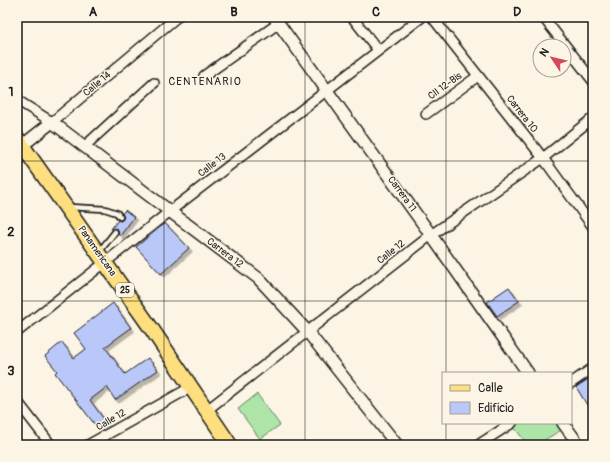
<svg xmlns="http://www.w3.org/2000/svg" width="610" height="462" font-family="Pangolin,sans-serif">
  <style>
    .green { fill: #ade4a7; stroke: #648062 }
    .building { fill: #bac8f9; stroke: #1c1c1c; filter: url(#shadow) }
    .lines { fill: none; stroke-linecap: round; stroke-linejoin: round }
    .service-casing { stroke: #1c1c1c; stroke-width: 8 }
    .minor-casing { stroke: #1c1c1c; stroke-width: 12 }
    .tertiary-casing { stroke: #1c1c1c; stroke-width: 14 }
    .primary-casing { stroke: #1c1c1c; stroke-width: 17 }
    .service { stroke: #fcf5e5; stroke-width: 4.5 }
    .minor { stroke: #fcf5e5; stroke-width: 9 }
    .tertiary { stroke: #fcf5e5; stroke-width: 11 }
    .primary { stroke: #fedf80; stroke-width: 14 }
    .grid { fill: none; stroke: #1c1c1c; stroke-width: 1; stroke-opacity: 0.55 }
    .labels { text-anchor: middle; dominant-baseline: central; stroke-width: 3; stroke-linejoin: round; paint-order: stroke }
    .shield { fill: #fcf5e5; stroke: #5f5d58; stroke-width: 1 }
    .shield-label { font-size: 9px; font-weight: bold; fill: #1c1c1c }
    .street-label { font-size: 10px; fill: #1c1c1c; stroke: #fcf5e5 }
    .neighbourhood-label { font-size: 11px; letter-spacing: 1px; fill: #1c1c1c; stroke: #fcf5e5 }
    .neatline { fill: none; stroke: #1c1c1c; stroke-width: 1.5 }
    .grid-label { font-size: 13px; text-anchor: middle; font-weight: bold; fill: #1c1c1c }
  </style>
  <defs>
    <filter id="shadow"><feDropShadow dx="3.5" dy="3.5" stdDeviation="0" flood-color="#0004"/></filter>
  </defs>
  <rect width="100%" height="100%" fill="#fcf5e5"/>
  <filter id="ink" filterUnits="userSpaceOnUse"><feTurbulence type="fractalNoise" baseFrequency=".025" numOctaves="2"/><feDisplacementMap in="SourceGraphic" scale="8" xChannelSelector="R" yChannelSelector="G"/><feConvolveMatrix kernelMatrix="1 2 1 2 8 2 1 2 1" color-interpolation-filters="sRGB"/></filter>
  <g filter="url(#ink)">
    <g class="green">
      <path d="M257,394L280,425L260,439L238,409Z"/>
      <path d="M517,423H560L563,429L536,445H528L513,426Z"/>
    </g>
    <g class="building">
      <path d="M125,210L134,217L120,236L118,234L119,231L117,229H111L118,220L121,221L123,219L122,214Z"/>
      <path d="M165,223L189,248L161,274L136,247Z"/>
      <path d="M509,287L519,301L497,316L487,302Z"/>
      <path d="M113,303L131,328L105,347L125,374L148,358L158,370L115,400L107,387L90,400L106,422L96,426L55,373L57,371L45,356L62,342L74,358L86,349L74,333Z"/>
      <path d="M593,376V401L587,405L576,387Z"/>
    </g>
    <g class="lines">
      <g class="service-casing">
        <g id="service">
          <path d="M69,207L105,209L117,213L120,217"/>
          <path d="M99,252L115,232"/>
        </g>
      </g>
      <g class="minor-casing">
        <g id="minor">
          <path d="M352,17L378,50"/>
          <path d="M432,17L543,158L593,227"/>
          <path d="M543,17L593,81"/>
          <path d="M204,76L279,23"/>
          <path d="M17,100L52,122L177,17"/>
          <path d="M426,114L478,76"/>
          <path d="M85,146L154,83"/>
          <path d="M17,332L169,212L422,17"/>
          <path d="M571,383L593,368"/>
          <path d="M17,401L51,445"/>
          <path d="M207,410L431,235L543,158L593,118"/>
          <path d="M88,445L186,390"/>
          <path d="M478,445L512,423"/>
        </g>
      </g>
      <g class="tertiary-casing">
        <g id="tertiary">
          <path d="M274,17L431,235L528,373"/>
          <path d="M18,149L52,122L258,278L307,331L397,445"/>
          <path d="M563,423L579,445"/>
        </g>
      </g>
      <g class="primary-casing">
        <path id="primary" d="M17,138L151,328L230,445"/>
      </g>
      <use href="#service" class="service"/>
      <use href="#minor" class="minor"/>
      <use href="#tertiary" class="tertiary"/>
      <use href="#primary" class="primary"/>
    </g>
  </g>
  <path class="grid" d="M164,17V445M305,17V445M446,17V373M17,161H593M17,301H593M446,423V445"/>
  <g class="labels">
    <rect class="shield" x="116" y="283" width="18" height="14" rx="3"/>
    <g class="shield-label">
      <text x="125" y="290">25</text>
    </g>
    <g class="street-label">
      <text transform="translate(97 84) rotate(-40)">Calle 14</text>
      <text transform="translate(445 86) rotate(-36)">Cll 12-Bis</text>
      <text transform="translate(522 114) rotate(52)">Carrera 10</text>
      <text transform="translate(212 165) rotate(-38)">Calle 13</text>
      <text transform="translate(402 194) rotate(54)">Carrera 11</text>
      <text transform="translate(97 251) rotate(55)">Panamericana</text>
      <text transform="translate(391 252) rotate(-38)">Calle 12</text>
      <text transform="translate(225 253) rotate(37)">Carrera 12</text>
      <text transform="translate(111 420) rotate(-30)">Calle 12</text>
    </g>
    <g class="neighbourhood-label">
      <text x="205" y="81">CENTENARIO</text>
    </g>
  </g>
  <rect width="610" height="462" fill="none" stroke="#fcf5e5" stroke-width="44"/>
  <rect x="442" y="372" width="130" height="52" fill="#fcf5e5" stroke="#a29e95"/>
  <rect x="450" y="385" width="20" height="6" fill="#fedf80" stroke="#a29e95"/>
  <text x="478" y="392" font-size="12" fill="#1c1c1c">Calle</text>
  <rect x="450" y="402" width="20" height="12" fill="#bac8f9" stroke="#a29e95"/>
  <text x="478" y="412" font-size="12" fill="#1c1c1c">Edificio</text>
  <g transform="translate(552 58) rotate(305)"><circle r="19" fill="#fcf5e5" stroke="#a29e95"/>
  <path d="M0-3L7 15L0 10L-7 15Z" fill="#d1495b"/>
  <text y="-6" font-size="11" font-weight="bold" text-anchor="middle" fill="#1c1c1c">N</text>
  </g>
  <rect x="22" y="22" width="566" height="418" class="neatline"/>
  <g class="grid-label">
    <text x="93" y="16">A</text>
    <text x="234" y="16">B</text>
    <text x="376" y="16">C</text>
    <text x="517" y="16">D</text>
    <text x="11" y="96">1</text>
    <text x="11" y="236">2</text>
    <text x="11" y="375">3</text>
  </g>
</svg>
